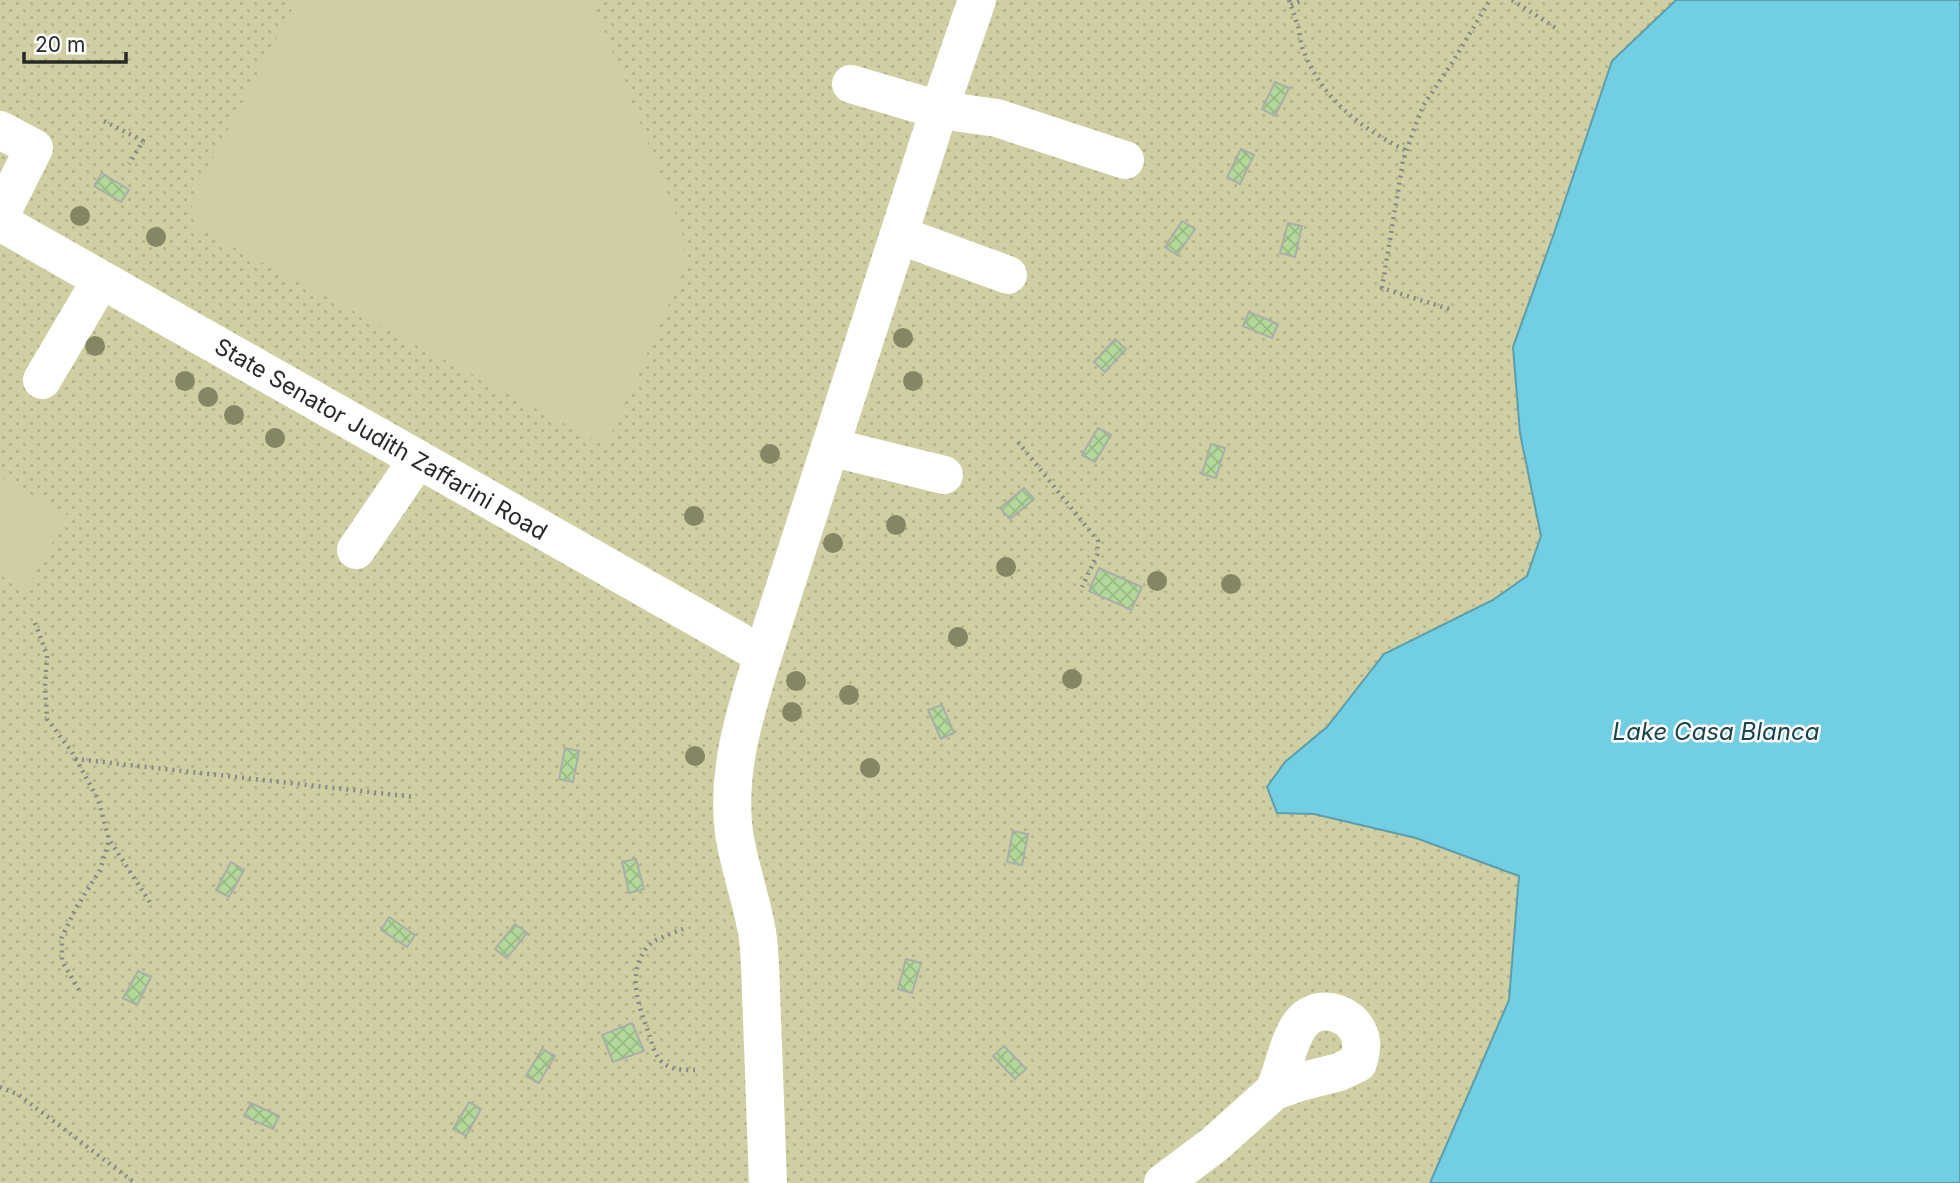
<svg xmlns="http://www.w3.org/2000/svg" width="1960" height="1183" font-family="Inter,sans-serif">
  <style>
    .park { fill: url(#park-dots) }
    .pitch { fill: #d0cfa3 }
    .water { fill: #72cfe3; stroke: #5c9eab; stroke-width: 2 }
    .building { fill: url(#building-cross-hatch); stroke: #abaea8; stroke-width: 2 }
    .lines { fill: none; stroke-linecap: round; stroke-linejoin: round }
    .path { stroke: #858a87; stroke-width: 4.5; stroke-dasharray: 2 5; stroke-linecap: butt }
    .minor { stroke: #fff; stroke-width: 38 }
    .tree { fill: #858663 }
    .labels { text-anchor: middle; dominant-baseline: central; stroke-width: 5; stroke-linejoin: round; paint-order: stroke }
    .street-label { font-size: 23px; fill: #272a28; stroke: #fff }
    .water-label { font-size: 24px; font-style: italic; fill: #1a444d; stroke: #fff }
  </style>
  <defs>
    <pattern id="park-dots" width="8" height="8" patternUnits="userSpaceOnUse" patternTransform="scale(1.75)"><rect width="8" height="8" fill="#d0cfa3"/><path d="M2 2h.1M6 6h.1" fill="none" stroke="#b3b28c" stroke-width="1.8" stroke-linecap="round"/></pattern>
    <pattern id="building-cross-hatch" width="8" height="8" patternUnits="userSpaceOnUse" patternTransform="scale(1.75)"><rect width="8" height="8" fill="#b3d89a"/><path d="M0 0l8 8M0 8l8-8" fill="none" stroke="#9aba85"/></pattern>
  </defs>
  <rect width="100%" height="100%" fill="#dae1dd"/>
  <rect class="park" x="0" y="0" width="1960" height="1183"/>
  <g class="pitch">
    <path d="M297,0H592L593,2L675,213L683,237L684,270L606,446L196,227L192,213V197Z"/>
    <path d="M0,477L68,515L26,590L0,575Z"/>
  </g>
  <path class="water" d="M1676,0H1960V1183H1430L1509,1000L1519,876L1416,838L1314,814L1277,813L1267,787L1285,762L1327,727L1384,654L1493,600L1527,576L1541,536L1520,433L1513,347L1552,239L1612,61Z"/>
  <g class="building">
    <path d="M1275,82L1289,88L1275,116L1262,109Z"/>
    <path d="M1241,149L1254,155L1240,184L1227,177Z"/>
    <path d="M102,173L129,190L121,202L94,186Z"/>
    <path d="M1182,221L1195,229L1177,255L1165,247Z"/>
    <path d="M1288,223L1302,226L1295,257L1280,253Z"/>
    <path d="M1249,312L1278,324L1272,338L1243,326Z"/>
    <path d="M1115,339L1126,349L1105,372L1094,362Z"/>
    <path d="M1098,428L1111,435L1095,462L1082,455Z"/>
    <path d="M1211,444L1225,448L1216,478L1202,474Z"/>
    <path d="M1024,488L1034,499L1010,519L1000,508Z"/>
    <path d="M1099,568L1142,587L1131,610L1089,591Z"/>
    <path d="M942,705L954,733L941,739L928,710Z"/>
    <path d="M565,748L579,751L573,782L559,779Z"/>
    <path d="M1013,831L1028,834L1022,865L1007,862Z"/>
    <path d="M636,859L644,889L629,893L622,862Z"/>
    <path d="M231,862L244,870L229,897L216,890Z"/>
    <path d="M389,917L415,935L407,947L381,930Z"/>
    <path d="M515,924L527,933L507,958L495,949Z"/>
    <path d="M906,959L921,963L912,993L898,989Z"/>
    <path d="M138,971L151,977L137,1005L123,998Z"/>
    <path d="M632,1023L644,1051L613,1062L602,1035Z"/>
    <path d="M1004,1046L1026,1069L1015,1079L993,1056Z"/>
    <path d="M542,1049L555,1056L539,1083L526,1076Z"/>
    <path d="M469,1102L481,1109L466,1136L453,1129Z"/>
    <path d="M251,1103L279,1116L273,1129L244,1116Z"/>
  </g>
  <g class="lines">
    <g class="path">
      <path d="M1289,0C1292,9 1295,17 1298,26C1300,34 1300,44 1304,52C1323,100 1362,129 1407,151"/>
      <path d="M1512,0L1556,28"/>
      <path d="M1291,5L1303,0"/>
      <path d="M104,121L143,141L129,164"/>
      <path d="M1449,309L1382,288L1403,161L1414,129L1423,106L1452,63L1490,0"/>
      <path d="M1018,442L1098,541L1097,555L1082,587"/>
      <path d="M35,623L47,655L45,686L47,719L72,752L98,799L109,839L151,904"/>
      <path d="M75,759L415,797"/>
      <path d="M683,929C671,934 652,939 645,950C627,976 639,1007 649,1034C652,1044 655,1056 663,1063C672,1070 684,1070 695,1070"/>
      <path d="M79,990L62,961V937L76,908L100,870L109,840"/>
      <path d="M0,1087L19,1095L135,1183"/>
    </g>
    <g class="minor">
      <path d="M851,84L939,110L997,118L1125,160"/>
      <path d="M0,130L34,148L0,216"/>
      <path d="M0,222L763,655"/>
      <path d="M899,235L1008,275"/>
      <path d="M42,380L101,280"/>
      <path d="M830,447L944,475"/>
      <path d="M356,550L418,459"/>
      <path d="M768,1183L760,964C759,952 759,939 756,927C750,895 739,865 734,833C726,771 745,713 763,655L939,110L977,0"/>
      <path d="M1163,1183L1215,1144L1274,1091C1284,1071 1288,1037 1303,1021C1322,1001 1357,1015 1361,1041C1362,1049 1360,1056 1358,1063L1339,1072L1300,1082L1274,1091"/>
    </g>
  </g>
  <g class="tree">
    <circle cx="80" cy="216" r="10"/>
    <circle cx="156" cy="237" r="10"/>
    <circle cx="903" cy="338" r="10"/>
    <circle cx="95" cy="346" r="10"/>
    <circle cx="185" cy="381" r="10"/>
    <circle cx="913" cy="381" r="10"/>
    <circle cx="208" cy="397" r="10"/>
    <circle cx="234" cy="415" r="10"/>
    <circle cx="275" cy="438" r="10"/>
    <circle cx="770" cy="454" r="10"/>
    <circle cx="694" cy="516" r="10"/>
    <circle cx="896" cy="525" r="10"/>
    <circle cx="833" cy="543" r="10"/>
    <circle cx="1006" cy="567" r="10"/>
    <circle cx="1157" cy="581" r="10"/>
    <circle cx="1231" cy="584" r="10"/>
    <circle cx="958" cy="637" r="10"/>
    <circle cx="1072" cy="679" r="10"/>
    <circle cx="796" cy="681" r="10"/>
    <circle cx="849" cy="695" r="10"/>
    <circle cx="792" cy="712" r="10"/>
    <circle cx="695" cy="756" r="10"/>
    <circle cx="870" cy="768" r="10"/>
  </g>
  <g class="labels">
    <g class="street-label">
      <text transform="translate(381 439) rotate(30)">State Senator Judith Zaffarini Road</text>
    </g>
    <g class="water-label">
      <text x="1716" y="731">Lake Casa Blanca</text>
    </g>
  </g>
  <path d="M24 52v10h102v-10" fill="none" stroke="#272a28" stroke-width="3.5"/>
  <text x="35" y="52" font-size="21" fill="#272a28" stroke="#ffffff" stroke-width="5" paint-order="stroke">20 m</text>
</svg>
